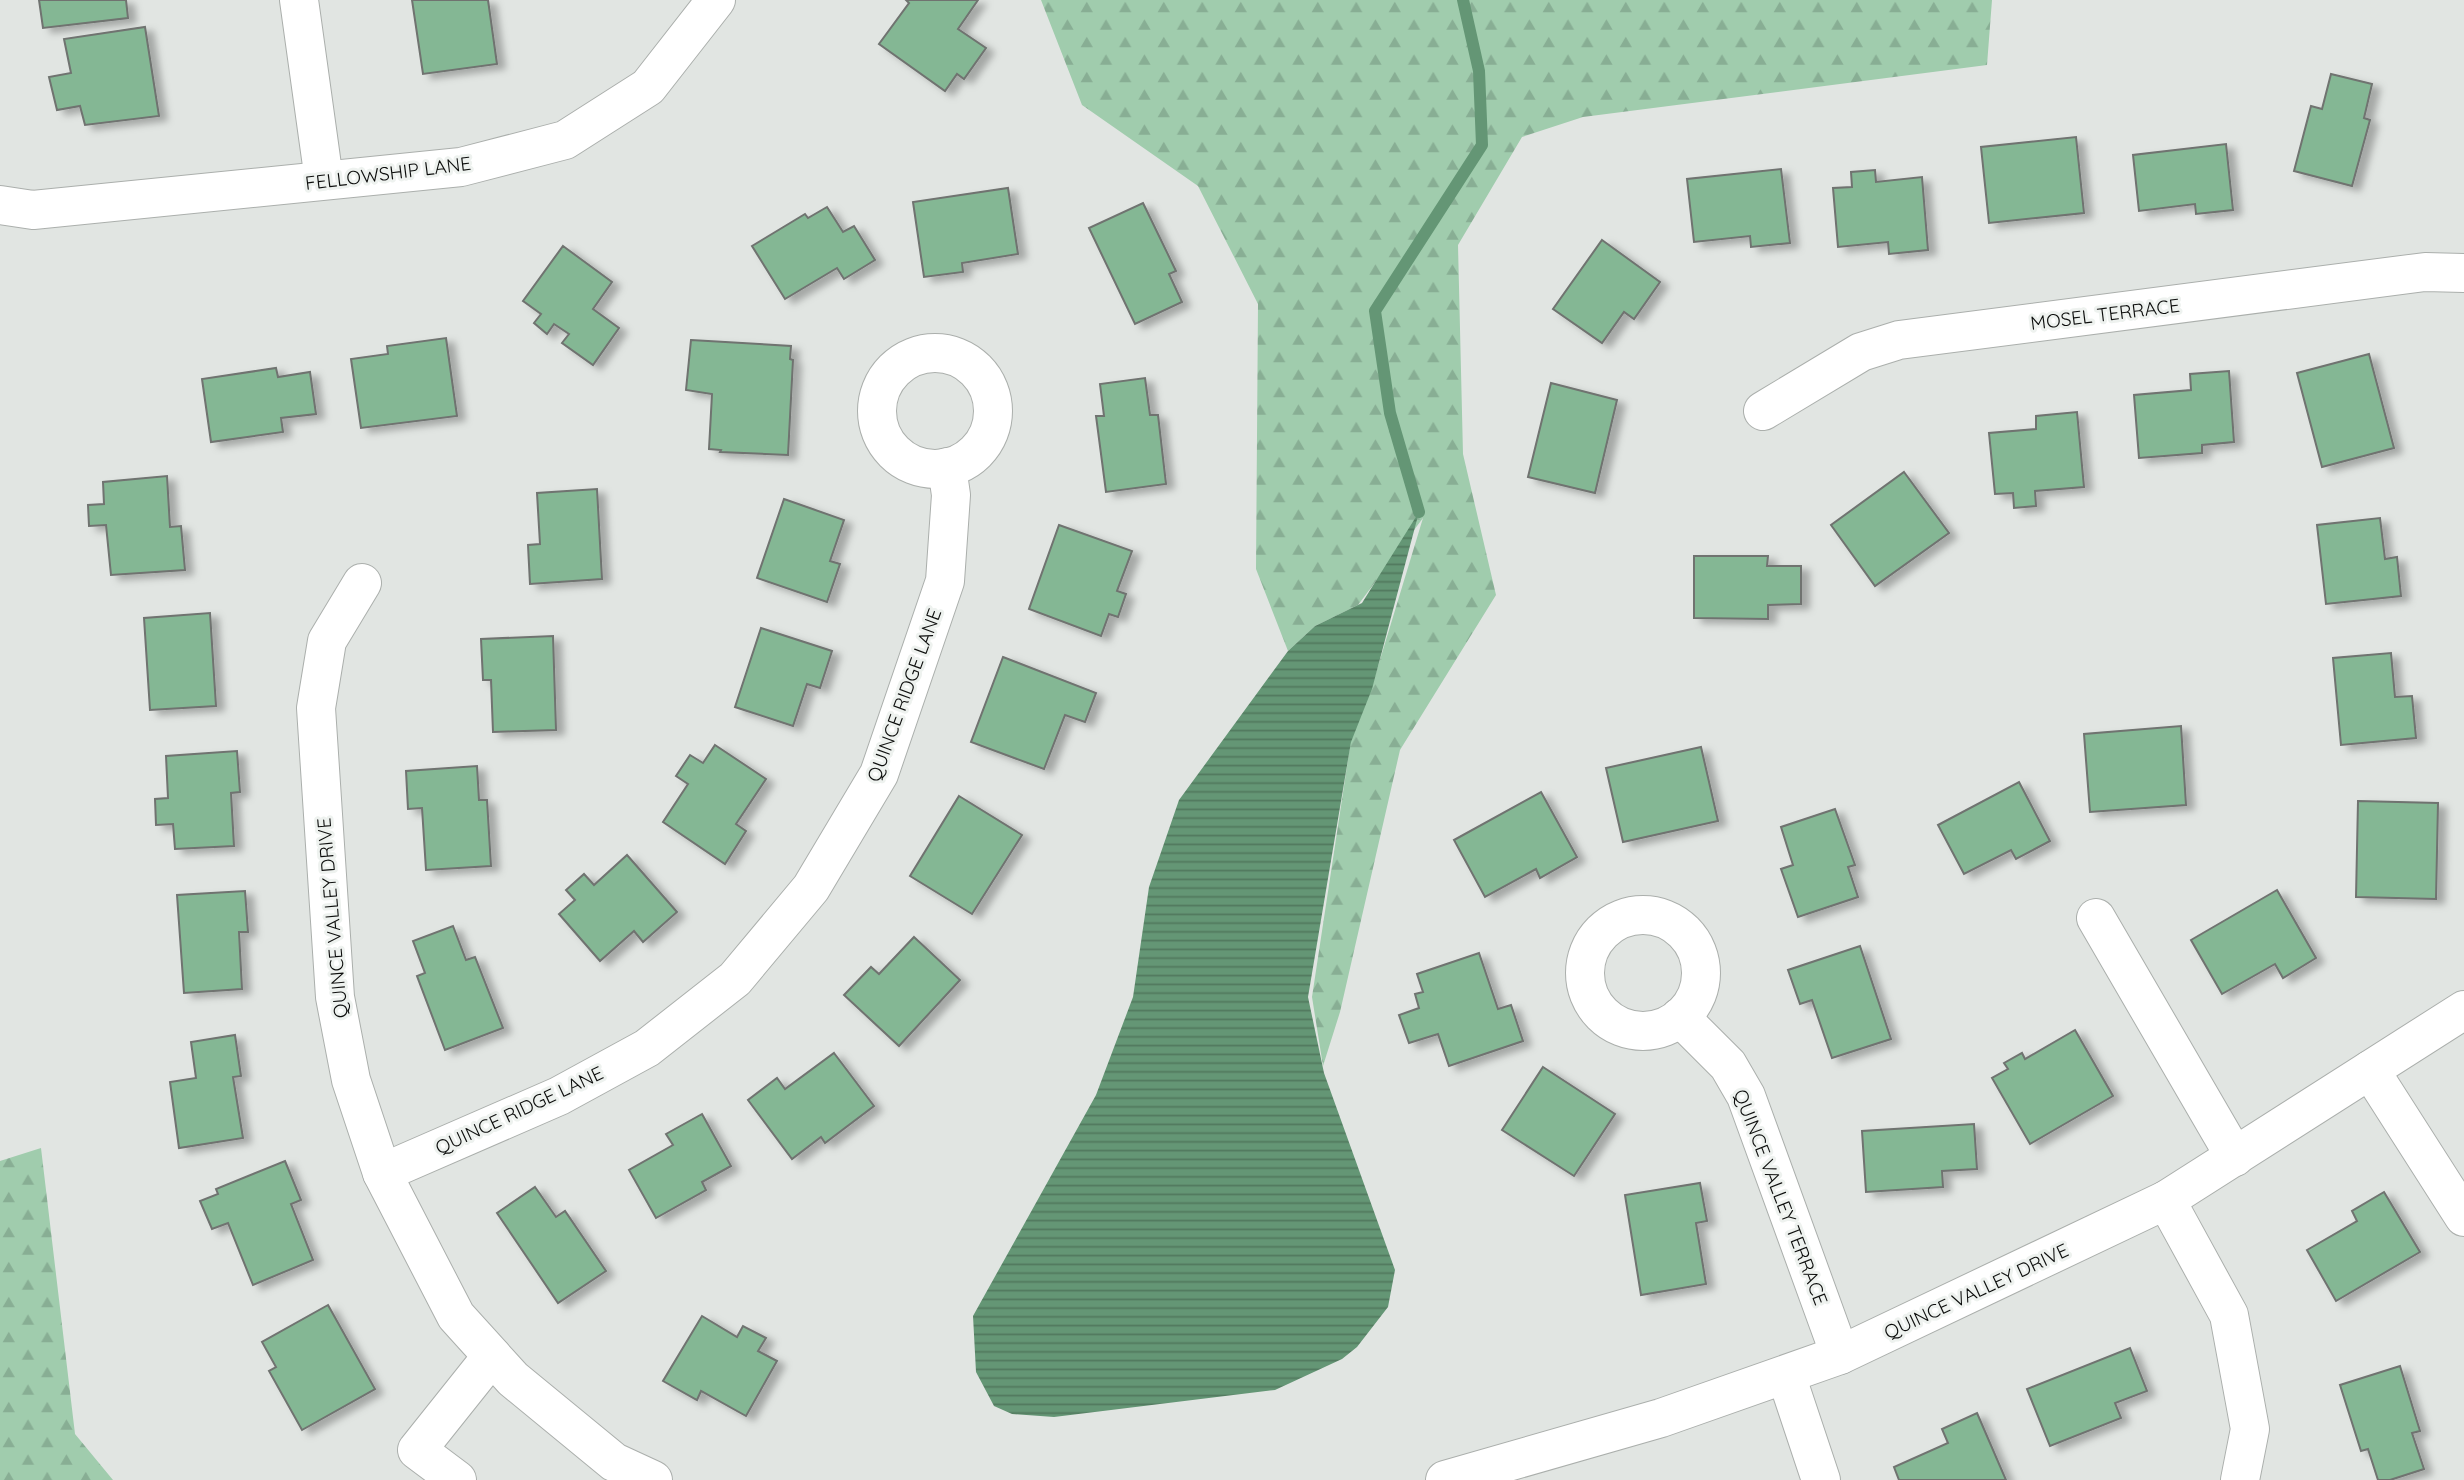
<svg xmlns="http://www.w3.org/2000/svg" width="2464" height="1480" font-family="Quicksand,sans-serif">
  <style>
    .forest { fill: url(#forest-firs) }
    .water { fill: url(#water-rules) }
    .lines { fill: none; stroke-linecap: round; stroke-linejoin: round }
    .stream { stroke: #649675; stroke-width: 12 }
    .building { fill: #84b794; stroke: #6f7370; stroke-width: 2; filter: url(#shadow) }
    .minor-casing { stroke: #abafac; stroke-width: 40 }
    .minor { stroke: #fff; stroke-width: 38 }
    .labels { text-anchor: middle; dominant-baseline: central; stroke-width: 6; stroke-linejoin: round; paint-order: stroke }
    .street-label { font-size: 19px; fill: #0b0c0b; stroke: #eef2ef }
  </style>
  <defs>
    <pattern id="forest-firs" width="22" height="20" patternUnits="userSpaceOnUse" patternTransform="scale(1.75)"><rect width="22" height="20" fill="#a0ccad"/><path d="M5 1l3.5 6h-7zM16 11l3.5 6h-7z" fill="#88ae94"/></pattern>
    <pattern id="water-rules" width="6" height="5" patternUnits="userSpaceOnUse" patternTransform="scale(1.75)"><rect width="6" height="5" fill="#649675"/><path d="M0 2.5h6" fill="none" stroke="#51795e"/></pattern>
    <filter id="shadow"><feDropShadow dx="8" dy="4.5" stdDeviation="3.5" flood-color="#0004"/></filter>
  </defs>
  <rect width="100%" height="100%" fill="#e1e5e2"/>
  <g class="forest">
    <path d="M1041,0H1992L1987,65L1583,117L1522,137L1458,245L1463,454L1496,595L1400,750L1340,1012L1323,1066L1312,997L1351,740L1372,686L1423,518L1358,605L1315,626L1288,651L1256,569L1258,304L1198,186L1082,105Z"/>
    <path d="M41,1148L75,1434L113,1480H0V1161Z"/>
  </g>
  <path class="water" d="M1419,512L1372,689L1351,742L1308,997L1324,1073L1395,1270L1388,1307L1357,1347L1342,1359L1275,1390L1054,1417L1012,1414L994,1406L976,1372L973,1316L1096,1095L1133,997L1149,887L1179,800L1288,651L1315,626L1362,603Z"/>
  <g class="lines">
    <path class="stream" d="M1419,512L1390,413L1375,311L1482,145L1479,71L1463,0"/>
  </g>
  <g class="building">
    <path d="M39,0H126L128,18L43,28Z"/>
    <path d="M412,0H488L497,64L423,74Z"/>
    <path d="M906,0H978L958,29L986,48L964,79L957,74L945,91L879,44L909,3Z"/>
    <path d="M145,27L159,116L85,125L80,106L57,110L49,77L71,73L64,39Z"/>
    <path d="M2331,74L2372,84L2364,118L2370,120L2352,186L2294,171L2311,106L2322,109Z"/>
    <path d="M2076,137L2084,213L1989,223L1981,147Z"/>
    <path d="M2226,144L2233,210L2196,214L2195,204L2139,211L2133,155Z"/>
    <path d="M1781,169L1790,243L1751,247L1750,236L1694,242L1687,179Z"/>
    <path d="M1875,170L1876,182L1922,177L1928,250L1889,254L1888,242L1838,247L1833,188L1852,187L1851,172Z"/>
    <path d="M1008,188L1018,254L962,263L963,272L924,277L913,202Z"/>
    <path d="M1143,203L1176,271L1169,274L1182,302L1135,324L1089,228Z"/>
    <path d="M827,207L843,232L854,226L875,260L844,279L837,268L785,299L752,246L805,214L808,218Z"/>
    <path d="M1602,240L1660,282L1634,319L1624,312L1602,343L1553,309Z"/>
    <path d="M563,246L612,282L593,309L619,328L593,365L562,343L569,334L554,324L547,334L534,323L541,314L523,301Z"/>
    <path d="M446,338L457,416L361,428L351,359L388,354L387,346Z"/>
    <path d="M691,340L791,346L790,359L793,360L788,455L720,452L721,450L709,449L712,394L686,390Z"/>
    <path d="M2369,354L2394,448L2322,467L2297,373Z"/>
    <path d="M276,368L278,377L310,372L316,414L281,418L283,432L211,442L202,379Z"/>
    <path d="M2229,371L2234,442L2202,445V453L2139,458L2134,395L2191,390L2190,374Z"/>
    <path d="M1145,378L1150,415H1158L1166,484L1106,492L1096,416H1104L1100,384Z"/>
    <path d="M1551,383L1617,400L1595,493L1528,477Z"/>
    <path d="M2077,412L2084,487L2035,491L2036,506L2014,508L2013,493L1995,494L1989,433L2036,429V416Z"/>
    <path d="M1904,472L1949,533L1875,586L1831,525Z"/>
    <path d="M167,476L170,527L181,526L185,570L111,575L106,525L89,526L88,505L104,504L103,482Z"/>
    <path d="M597,489L602,579L530,584L528,545L540,544L537,493Z"/>
    <path d="M784,499L844,520L830,561L840,564L827,602L757,578Z"/>
    <path d="M2380,518L2385,559L2397,557L2401,596L2326,604L2317,525Z"/>
    <path d="M1059,525L1132,551L1117,591L1126,594L1118,617L1109,614L1101,636L1029,609Z"/>
    <path d="M1694,556H1768L1767,566H1801V604L1768,605V619L1694,618Z"/>
    <path d="M210,613L216,706L150,710L144,618Z"/>
    <path d="M761,628L832,651L820,688L807,684L793,726L735,707Z"/>
    <path d="M553,636L556,730L493,732L491,680H483L481,639Z"/>
    <path d="M2391,653L2395,697L2412,696L2416,738L2341,745L2333,658Z"/>
    <path d="M1003,657L1096,693L1085,722L1065,715L1044,769L971,742Z"/>
    <path d="M2181,726L2186,805L2090,812L2084,734Z"/>
    <path d="M715,745L766,779L736,824L746,831L725,864L663,822L688,784L676,776L690,755L703,763Z"/>
    <path d="M1701,747L1718,821L1623,842L1606,768Z"/>
    <path d="M237,751L240,792L231,793L234,846L175,849L173,824L156,825L155,799L168,798L166,756Z"/>
    <path d="M477,766L479,800H487L491,866L426,870L422,808L408,809L406,771Z"/>
    <path d="M2019,782L2050,841L2016,859L2011,850L1964,874L1938,825Z"/>
    <path d="M1541,792L1577,857L1540,878L1536,869L1485,897L1454,840Z"/>
    <path d="M959,796L1022,835L972,914L910,876Z"/>
    <path d="M2358,801L2438,803L2436,899L2356,897Z"/>
    <path d="M1835,809L1855,865L1848,867L1858,897L1798,917L1781,869L1793,865L1781,827Z"/>
    <path d="M627,855L677,912L643,942L634,931L600,961L559,914L575,900L566,890L584,874L594,885Z"/>
    <path d="M2277,890L2316,958L2283,978L2275,964L2222,994L2191,940Z"/>
    <path d="M245,891L248,932H239L242,989L184,993L177,895Z"/>
    <path d="M453,926L466,960L475,957L503,1028L445,1050L417,976L425,973L413,941Z"/>
    <path d="M914,937L960,980L899,1046L844,995L871,967L879,974Z"/>
    <path d="M1860,946L1891,1039L1832,1058L1812,1000L1800,1004L1788,970Z"/>
    <path d="M1479,953L1498,1009L1511,1005L1523,1041L1449,1066L1438,1034L1409,1043L1399,1015L1419,1008L1415,994L1423,992L1417,974Z"/>
    <path d="M2075,1030L2113,1096L2030,1144L1992,1078L2008,1069L2004,1063L2022,1053L2025,1059Z"/>
    <path d="M235,1035L241,1076L233,1077L243,1138L179,1148L170,1082L196,1078L191,1042Z"/>
    <path d="M834,1053L874,1106L825,1143L821,1137L792,1159L748,1100L777,1078L785,1089Z"/>
    <path d="M1543,1067L1615,1114L1574,1176L1502,1130Z"/>
    <path d="M702,1114L731,1166L702,1182L706,1190L656,1218L629,1170L673,1145L666,1134Z"/>
    <path d="M1974,1124L1977,1169L1942,1171L1943,1187L1866,1192L1862,1131Z"/>
    <path d="M285,1161L301,1200L291,1204L313,1260L253,1285L228,1223L212,1229L200,1201L218,1194L216,1189Z"/>
    <path d="M1700,1183L1707,1221L1696,1223L1706,1284L1641,1295L1625,1195Z"/>
    <path d="M535,1187L556,1217L565,1211L606,1271L558,1303L497,1213Z"/>
    <path d="M2384,1192L2420,1252L2336,1301L2307,1250L2357,1221L2352,1211Z"/>
    <path d="M328,1305L375,1389L302,1430L269,1371L276,1367L262,1342Z"/>
    <path d="M702,1316L737,1337L743,1326L766,1338L758,1351L777,1361L746,1416L701,1391L697,1400L663,1381Z"/>
    <path d="M2130,1348L2147,1391L2115,1403L2121,1418L2050,1446L2027,1389Z"/>
    <path d="M2400,1366L2420,1431L2412,1433L2424,1469L2390,1480H2378L2368,1449L2361,1451L2340,1385Z"/>
    <path d="M1977,1413L2006,1480H1899L1894,1467L1948,1443L1942,1429Z"/>
  </g>
  <g class="lines">
    <g class="minor-casing">
      <g id="minor">
        <path d="M299,0L324,180"/>
        <path d="M0,205L33,210L461,167L565,140L648,87L716,0"/>
        <circle cx="935" cy="411" r="58"/>
        <path d="M1763,411L1861,352L1899,340L2425,272L2464,273"/>
        <path d="M362,583L327,641L316,708L335,997L351,1080L382,1173L456,1316L513,1379L614,1462L653,1480"/>
        <circle cx="1643" cy="973" r="58"/>
        <path d="M2096,918L2235,1157"/>
        <path d="M1680,1017L1728,1065L1746,1096L1840,1355"/>
        <path d="M2370,1070L2464,1217"/>
        <path d="M382,1173L559,1096L647,1048L735,979L811,888L879,774L945,581L951,495L947,467"/>
        <path d="M2166,1200L2229,1315L2250,1429L2240,1480"/>
        <path d="M1786,1375L1821,1480"/>
        <path d="M457,1480L417,1450L492,1356"/>
        <path d="M1445,1480L1661,1418L1840,1355L2166,1200L2464,1010"/>
      </g>
    </g>
    <use href="#minor" class="minor"/>
  </g>
  <g class="labels">
    <g class="street-label">
      <text transform="translate(388 173) rotate(-7)">FELLOWSHIP LANE</text>
      <text transform="translate(2105 314) rotate(-7)">MOSEL TERRACE</text>
      <text transform="translate(904 695) rotate(-70)">QUINCE RIDGE LANE</text>
      <text transform="translate(332 918) rotate(-95)">QUINCE VALLEY DRIVE</text>
      <text transform="translate(519 1110) rotate(-25)">QUINCE RIDGE LANE</text>
      <text transform="translate(1781 1197) rotate(69)">QUINCE VALLEY TERRACE</text>
      <text transform="translate(1976 1291) rotate(-25)">QUINCE VALLEY DRIVE</text>
    </g>
  </g>
</svg>
